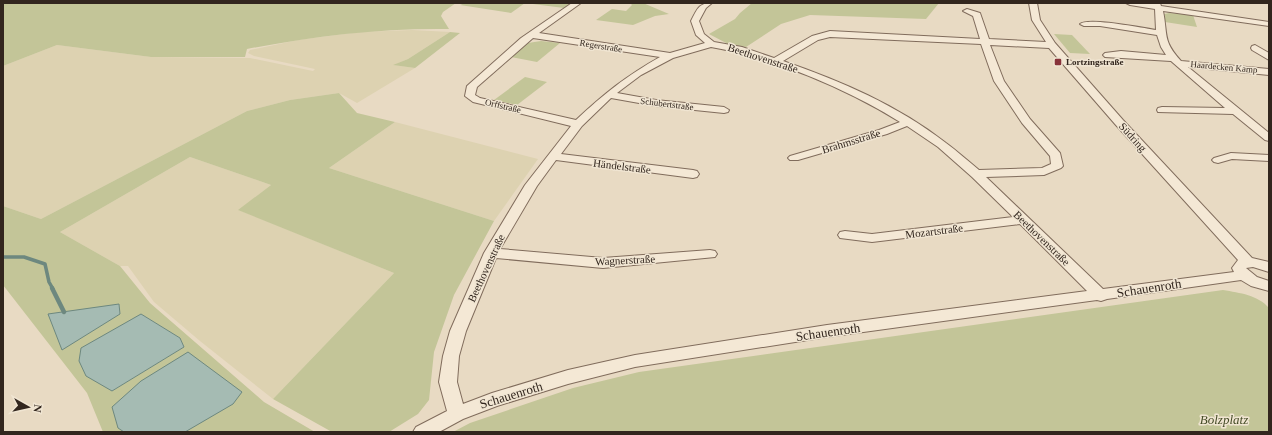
<svg xmlns="http://www.w3.org/2000/svg" width="1272" height="435" font-family="Georgia,serif">
  <style>
    .farmland { fill: #ddd2b1 }
    .green { fill: #c3c598; fill-rule: evenodd }
    .water { fill: #a5bbb3; stroke: #6d887f }
    .lines { fill: none; stroke-linecap: round; stroke-linejoin: round }
    .stream-far1 { stroke: #6d887f; stroke-width: 3.5 }
    .stream { stroke: #6d887f; stroke-width: 4.5 }
    .minor-casing { stroke: #806c5c; stroke-width: 2 }
    .minor { fill: #f4e8d5; fill-rule: evenodd }
    .poi-dot { fill: #88333a; stroke: #f0e5d2; stroke-width: 1.5 }
    .labels { text-anchor: middle; dominant-baseline: central; stroke-width: 3; stroke-linejoin: round; paint-order: stroke }
    .far-street-label { font-size: 9px; fill: #32261e; stroke: #f0e5d2 }
    .far-poi-label { font-size: 9px; font-weight: bold; fill: #32261e; stroke: #f0e5d2; text-anchor: start }
    .street-label { font-size: 11px; fill: #32261e; stroke: #f0e5d2 }
    .near-street-label { font-size: 13px; fill: #32261e; stroke: #f0e5d2 }
    .near-park-label { font-size: 13px; font-style: italic; fill: #454c27; stroke: #f0e5d2 }
  </style>
  <rect width="100%" height="100%" fill="#e8dac3"/>
  <g class="farmland">
    <path d="M412,30L450,32L408,59L394,65L415,68L357,103L339,93L290,100L247,111L41,219L3,206V66L57,45L151,57L250,58L313,71L315,69L254,56L248,53L250,50L298,40L360,32Z"/>
    <path d="M395,122L538,159L494,221L329,168Z"/>
    <path d="M190,157L271,185L239,210L394,273L273,399L200,341L154,302L128,266H120L60,232Z"/>
  </g>
  <g class="green">
    <path d="M3,3H456L443,12L441,16L449,29C380,28 314,36 247,49L245,57H151L57,45L3,66Z"/>
    <path d="M465,3H571L564,8L525,3L511,13L460,5Z"/>
    <path d="M630,3H643L669,14L655,16L633,25L596,20L612,9L626,11L632,5Z"/>
    <path d="M752,3H939L926,19L810,15L781,24L746,47L728,44L709,34L735,19L740,13Z"/>
    <path d="M1169,13L1193,15L1197,27L1165,22L1164,14Z"/>
    <path d="M450,32L460,33L415,68L393,65L408,59Z"/>
    <path d="M1054,34L1072,35L1090,54L1070,53Z"/>
    <path d="M541,41L560,43L537,62L511,57L528,43Z"/>
    <path d="M525,77L547,82L517,105L494,100Z"/>
    <path d="M339,93L357,113L395,122L329,168L494,221L454,295L434,352L429,400L418,414L389,432H332L273,399L394,273L238,210L271,185L190,157L60,232L120,266L150,303L264,402L315,432H103L87,393L3,285V206L41,219L247,111L290,100ZM119,304L120,314L62,349ZM141,314L180,338L184,347L112,391Z"/>
    <path d="M1223,290C1240,293 1258,295 1269,308V432H453L470,423L573,388L639,372Z"/>
  </g>
  <g class="water">
    <path d="M119,304L120,314L62,350L48,314Z"/>
    <path d="M141,314L180,338L184,347L112,391L86,376L79,361L81,348Z"/>
    <path d="M188,352L242,392L233,404L185,432H124L118,428L112,407L141,381Z"/>
  </g>
  <g class="lines">
    <path class="stream-far1" d="M3,257H24L45,264L49,282L53,289"/>
    <path class="stream" d="M52,288L64,312"/>
    <g class="minor-casing">
      <g id="minor">
        <path d="M572,3H581L539,33L670,53L705,43L696,35L691,21C697,10 698,3 712,3L706,8L699,21L704,34L714,42L742,47L774,58L812,36L830,31L980,39L973,16L963,11L967,9L980,13L989,39L1046,42L1032,20L1029,3H1037L1040,20L1055,43L1123,120L1252,258L1269,262V272L1253,267L1246,268L1257,277L1269,281V291L1251,286L1241,280L1107,299L1101,301L1097,300L827,337L635,367L568,384L497,406L463,419L439,432H413L416,427L447,411L439,382L443,356L450,331L484,253L525,185L571,126L473,102L465,96L467,86L521,38ZM830,37L981,44L994,81L1022,123L1050,156L1051,164L1042,168L979,170C968,161 957,151 946,143C897,105 841,81 783,61L818,40ZM533,38L660,57C626,76 604,94 576,120L480,98L475,95L477,87ZM990,45L1049,48L1115,124L1238,260L1232,268L1234,272L1103,289L986,177L1044,175L1061,168L1063,166L1060,153L1030,119L1004,81ZM711,47C774,58 845,88 900,122L879,130L790,156L788,158L790,160H798L887,134L907,126L938,147L972,177L1013,217L872,234L845,231L840,232L838,235L840,238L872,242L1020,224L1087,291L827,325L635,355L568,370L492,393L463,404L457,382L459,356L466,331L496,258L603,268L715,257L717,254L715,251L710,250L603,258L500,249L537,186L556,160L693,178L697,177L699,174L697,171L693,170L561,154L582,126L611,98L656,106L724,113L728,112L729,110L724,107L656,100L617,93L641,75L673,58Z"/>
        <path d="M1126,3L1153,4L1152,3H1160L1161,6L1269,22V26L1163,11C1168,35 1162,40 1181,61L1269,69V75L1188,67L1269,133V141L1265,140L1233,114L1158,112L1157,110L1158,108L1162,107L1225,108L1171,61L1105,57L1103,55L1105,53L1121,51L1166,55L1161,47L1157,35L1100,26H1084L1080,24C1088,17 1143,28 1156,30L1155,9L1130,5Z"/>
        <path d="M1255,45L1269,53V60L1252,50L1251,48L1252,46Z"/>
        <path d="M1231,153L1269,155V161L1232,159L1218,163L1214,162L1212,160L1214,158Z"/>
      </g>
    </g>
    <use href="#minor" class="minor"/>
  </g>
  <rect class="poi-dot" x="1054" y="58" width="8" height="8" rx="2"/>
  <g class="labels">
    <g class="far-street-label">
      <text transform="translate(601 46) rotate(9)">Regerstraße</text>
      <text transform="translate(1224 67) rotate(5)">Haardecken Kamp</text>
      <text transform="translate(667 104) rotate(7)">Schubertstraße</text>
      <text transform="translate(503 106) rotate(13)">Orffstraße</text>
    </g>
    <g class="far-poi-label">
      <text x="1066" y="62">Lortzingstraße</text>
    </g>
    <g class="street-label">
      <text transform="translate(763 58) rotate(18)">Beethovenstraße</text>
      <text transform="translate(1133 137) rotate(48)">Südring</text>
      <text transform="translate(851 141) rotate(-17)">Brahmsstraße</text>
      <text transform="translate(622 166) rotate(7)">Händelstraße</text>
      <text transform="translate(934 231) rotate(-7)">Mozartstraße</text>
      <text transform="translate(1042 238) rotate(44)">Beethovenstraße</text>
      <text transform="translate(625 260) rotate(-3)">Wagnerstraße</text>
      <text transform="translate(486 268) rotate(-65)">Beethovenstraße</text>
    </g>
    <g class="near-street-label">
      <text transform="translate(1149 288) rotate(-9)">Schauenroth</text>
      <text transform="translate(828 332) rotate(-8)">Schauenroth</text>
      <text transform="translate(511 395) rotate(-17)">Schauenroth</text>
    </g>
    <g class="near-park-label">
      <text x="1224" y="419">Bolzplatz</text>
    </g>
  </g>
  <rect width="1272" height="435" fill="none" stroke="#32261e" stroke-width="8"/>
  <g transform="translate(28 407) rotate(98)" stroke="#f0e5d2" stroke-width="3" paint-order="stroke">
  <path d="M0-3L7 15L0 10L-7 15Z" fill="#32261e"/>
  <text y="-6" font-size="11" font-weight="bold" text-anchor="middle" fill="#32261e">N</text>
  </g>
</svg>
